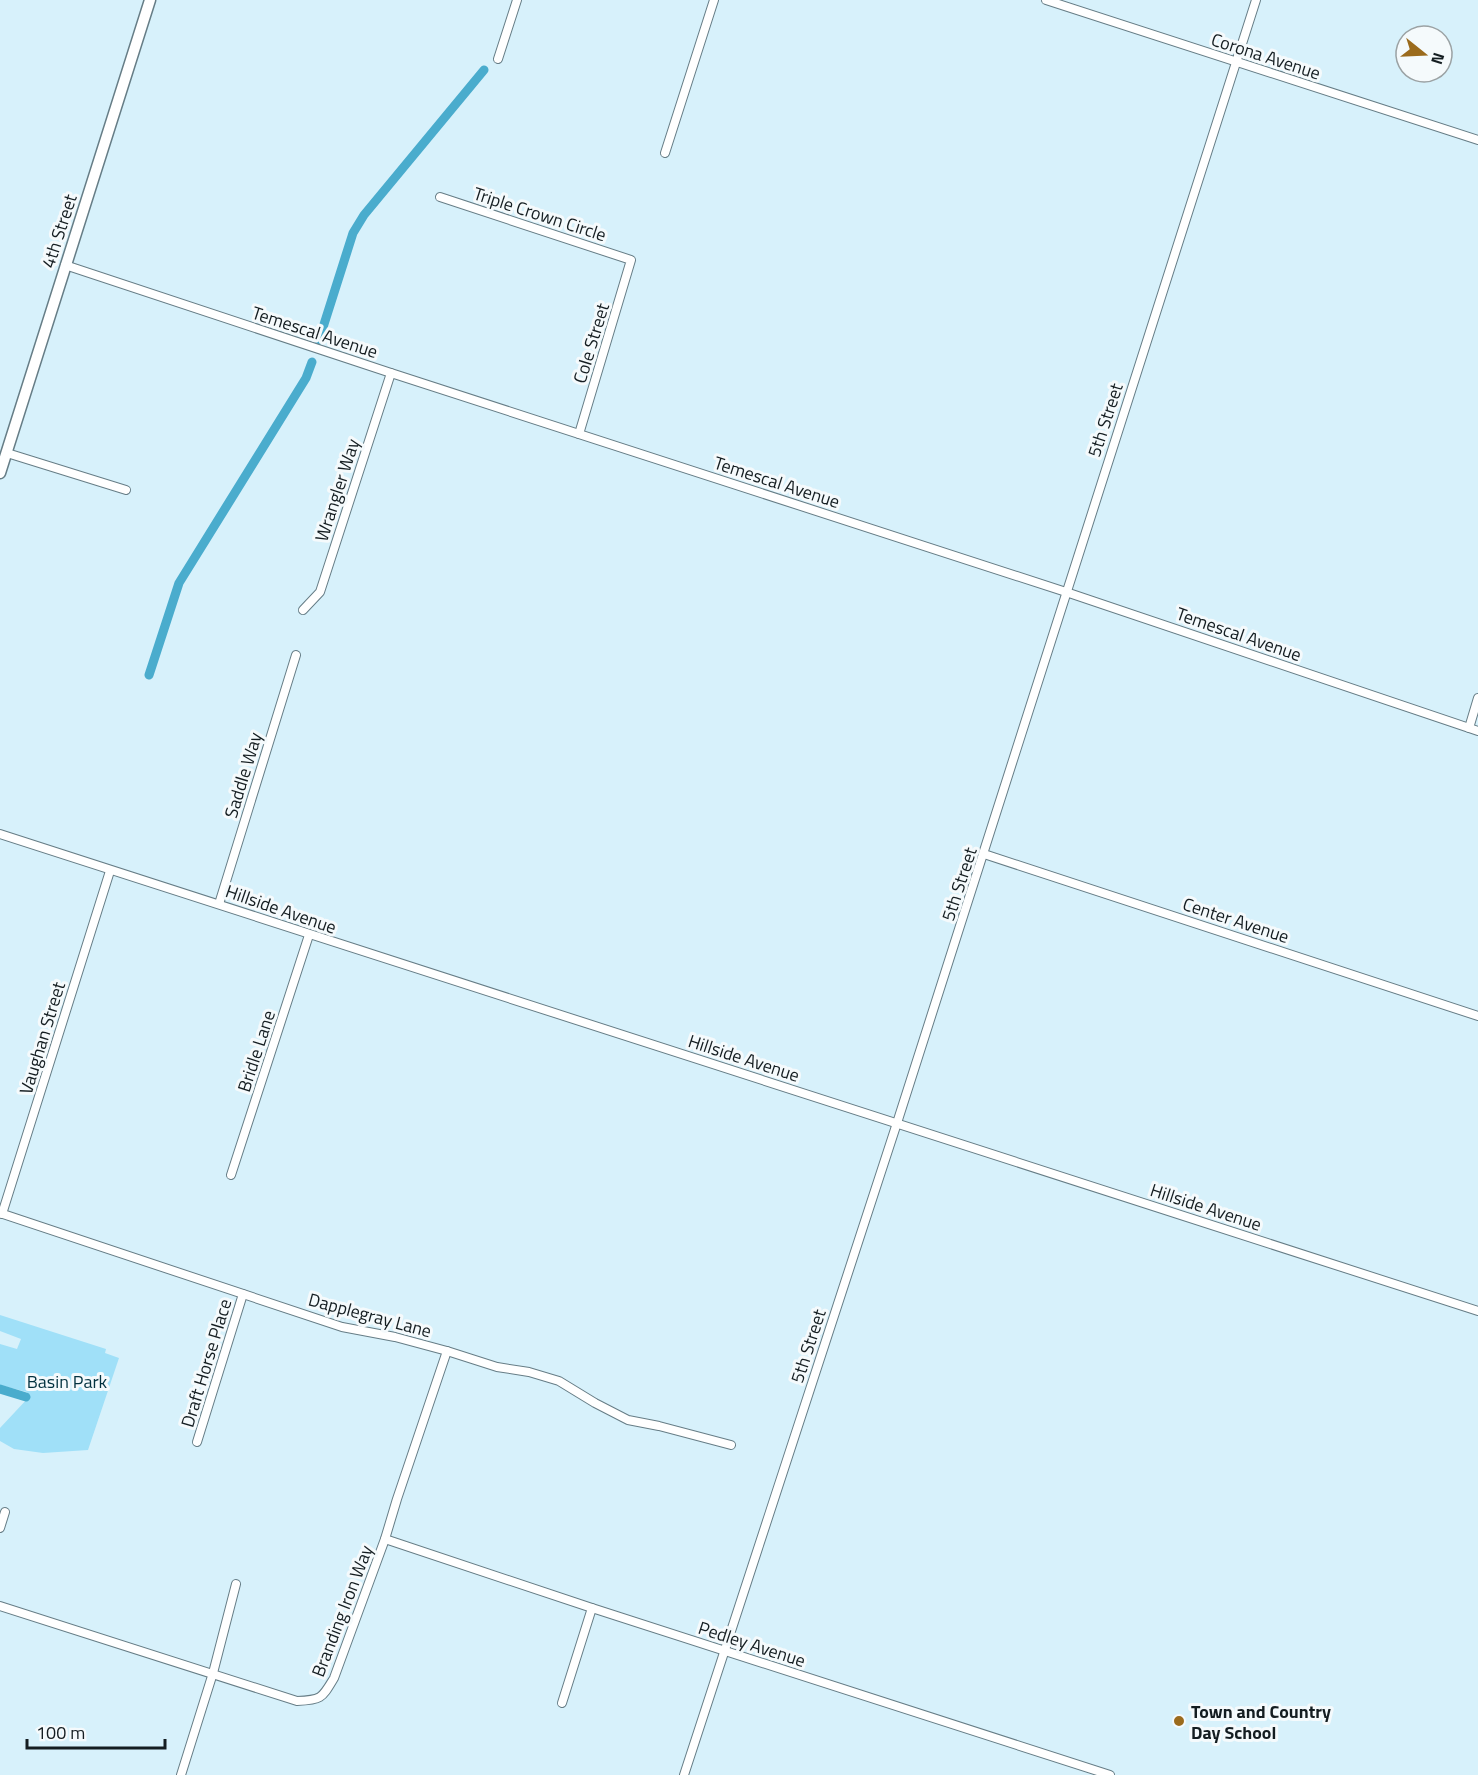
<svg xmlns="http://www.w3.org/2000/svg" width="1478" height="1775" font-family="'Titillium Web',sans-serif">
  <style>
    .green { fill: #a0e0f8 }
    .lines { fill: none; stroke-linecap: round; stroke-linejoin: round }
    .canal { stroke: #4aaccd; stroke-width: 9 }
    .street-casing { stroke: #667d86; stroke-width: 10 }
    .secondary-casing { stroke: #667d86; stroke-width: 13 }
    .street { stroke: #fff; stroke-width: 8 }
    .secondary { stroke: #fff; stroke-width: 10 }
    .poi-dot { fill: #9b6b1d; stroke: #f5fafc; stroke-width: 2 }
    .labels { text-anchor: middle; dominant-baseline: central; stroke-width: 6; stroke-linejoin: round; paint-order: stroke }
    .street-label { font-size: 18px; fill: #141d21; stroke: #f5fafc }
    .park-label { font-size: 18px; fill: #033240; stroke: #f5fafc }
    .poi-label { font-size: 18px; font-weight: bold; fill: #141d21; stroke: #f5fafc; text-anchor: start }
  </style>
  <rect width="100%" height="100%" fill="#d7f1fb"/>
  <path class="green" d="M0,1315L106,1349L105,1353L119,1358L88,1450L43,1453L14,1449L0,1441V1428L29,1397L27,1392L0,1385V1344L17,1349L21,1339L0,1331Z"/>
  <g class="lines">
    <g class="canal">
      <path d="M319,340L353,233L364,215L484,70"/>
      <path d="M149,675L179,583L306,378L312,362"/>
      <path d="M0,1389L26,1397"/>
    </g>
    <g class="street-casing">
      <g id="street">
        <path d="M1046,0L1478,140"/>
        <path d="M498,59L517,0"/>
        <path d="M665,153L714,0"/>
        <path d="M440,197L631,260L579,434"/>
        <path d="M65,265L391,373L1066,592L1478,731"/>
        <path d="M7,453L126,490"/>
        <path d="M303,610L320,592L391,373"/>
        <path d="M1469,728L1478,698"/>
        <path d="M0,834L1478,1311"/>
        <path d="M984,854L1478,1016"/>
        <path d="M219,904L296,655"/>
        <path d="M231,1175L309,935"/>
        <path d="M0,1213L342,1327L395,1337L447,1351L497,1367L529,1372L559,1381L595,1403L628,1420L659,1426L731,1445"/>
        <path d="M2,1214L110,871"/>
        <path d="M197,1442L243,1294"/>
        <path d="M0,1528L5,1512"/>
        <path d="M385,1539L592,1608L1110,1775"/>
        <path d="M0,1606L297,1701C322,1700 322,1698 334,1678L385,1539L397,1499L447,1351"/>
        <path d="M562,1703L592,1608"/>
        <path d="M181,1775L213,1673L236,1584"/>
        <path d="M684,1775L897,1123L1256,0"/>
      </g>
    </g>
    <g class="secondary-casing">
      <path id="secondary" d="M0,473L150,0"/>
    </g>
    <use href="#street" class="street"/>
    <use href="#secondary" class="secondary"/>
  </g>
  <circle class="poi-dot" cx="1179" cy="1721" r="6"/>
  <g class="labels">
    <g class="street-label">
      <text transform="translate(1266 56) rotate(18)">Corona Avenue</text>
      <text transform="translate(540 214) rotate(18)">Triple Crown Circle</text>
      <text transform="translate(59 231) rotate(-72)">4th Street</text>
      <text transform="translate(315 332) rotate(18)">Temescal Avenue</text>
      <text transform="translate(591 343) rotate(-73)">Cole Street</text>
      <text transform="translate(1105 420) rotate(-72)">5th Street</text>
      <text transform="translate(777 482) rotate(18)">Temescal Avenue</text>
      <text transform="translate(337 490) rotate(-72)">Wrangler Way</text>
      <text transform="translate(1239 634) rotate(19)">Temescal Avenue</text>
      <text transform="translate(243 775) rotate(-73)">Saddle Way</text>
      <text transform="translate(959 884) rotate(-72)">5th Street</text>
      <text transform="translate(281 909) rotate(19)">Hillside Avenue</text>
      <text transform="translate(1236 920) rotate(18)">Center Avenue</text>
      <text transform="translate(42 1038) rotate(-73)">Vaughan Street</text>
      <text transform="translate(256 1051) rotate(-72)">Bridle Lane</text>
      <text transform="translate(744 1058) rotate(18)">Hillside Avenue</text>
      <text transform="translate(1206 1207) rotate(18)">Hillside Avenue</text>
      <text transform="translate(370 1315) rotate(15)">Dapplegray Lane</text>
      <text transform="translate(808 1346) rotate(-72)">5th Street</text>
      <text transform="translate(206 1363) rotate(-73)">Draft Horse Place</text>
      <text transform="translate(342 1611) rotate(-69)">Branding Iron Way</text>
      <text transform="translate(752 1644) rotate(18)">Pedley Avenue</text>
    </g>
    <g class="park-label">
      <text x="67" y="1381">Basin Park</text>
    </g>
    <g class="poi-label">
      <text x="1191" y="1711">Town and Country<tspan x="1191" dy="21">Day School</tspan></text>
    </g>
  </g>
  <g transform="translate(1424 54) rotate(108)"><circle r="28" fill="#f5fafc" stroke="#9ba2a4" stroke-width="1.5"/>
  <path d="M0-4.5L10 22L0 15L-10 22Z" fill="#9b6b1d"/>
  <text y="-9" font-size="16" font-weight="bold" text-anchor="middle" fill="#141d21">N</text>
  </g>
  <path d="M27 1739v9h138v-9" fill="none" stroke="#141d21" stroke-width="3"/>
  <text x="36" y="1739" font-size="18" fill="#141d21" stroke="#f5fafc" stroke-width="4.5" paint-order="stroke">100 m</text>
</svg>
